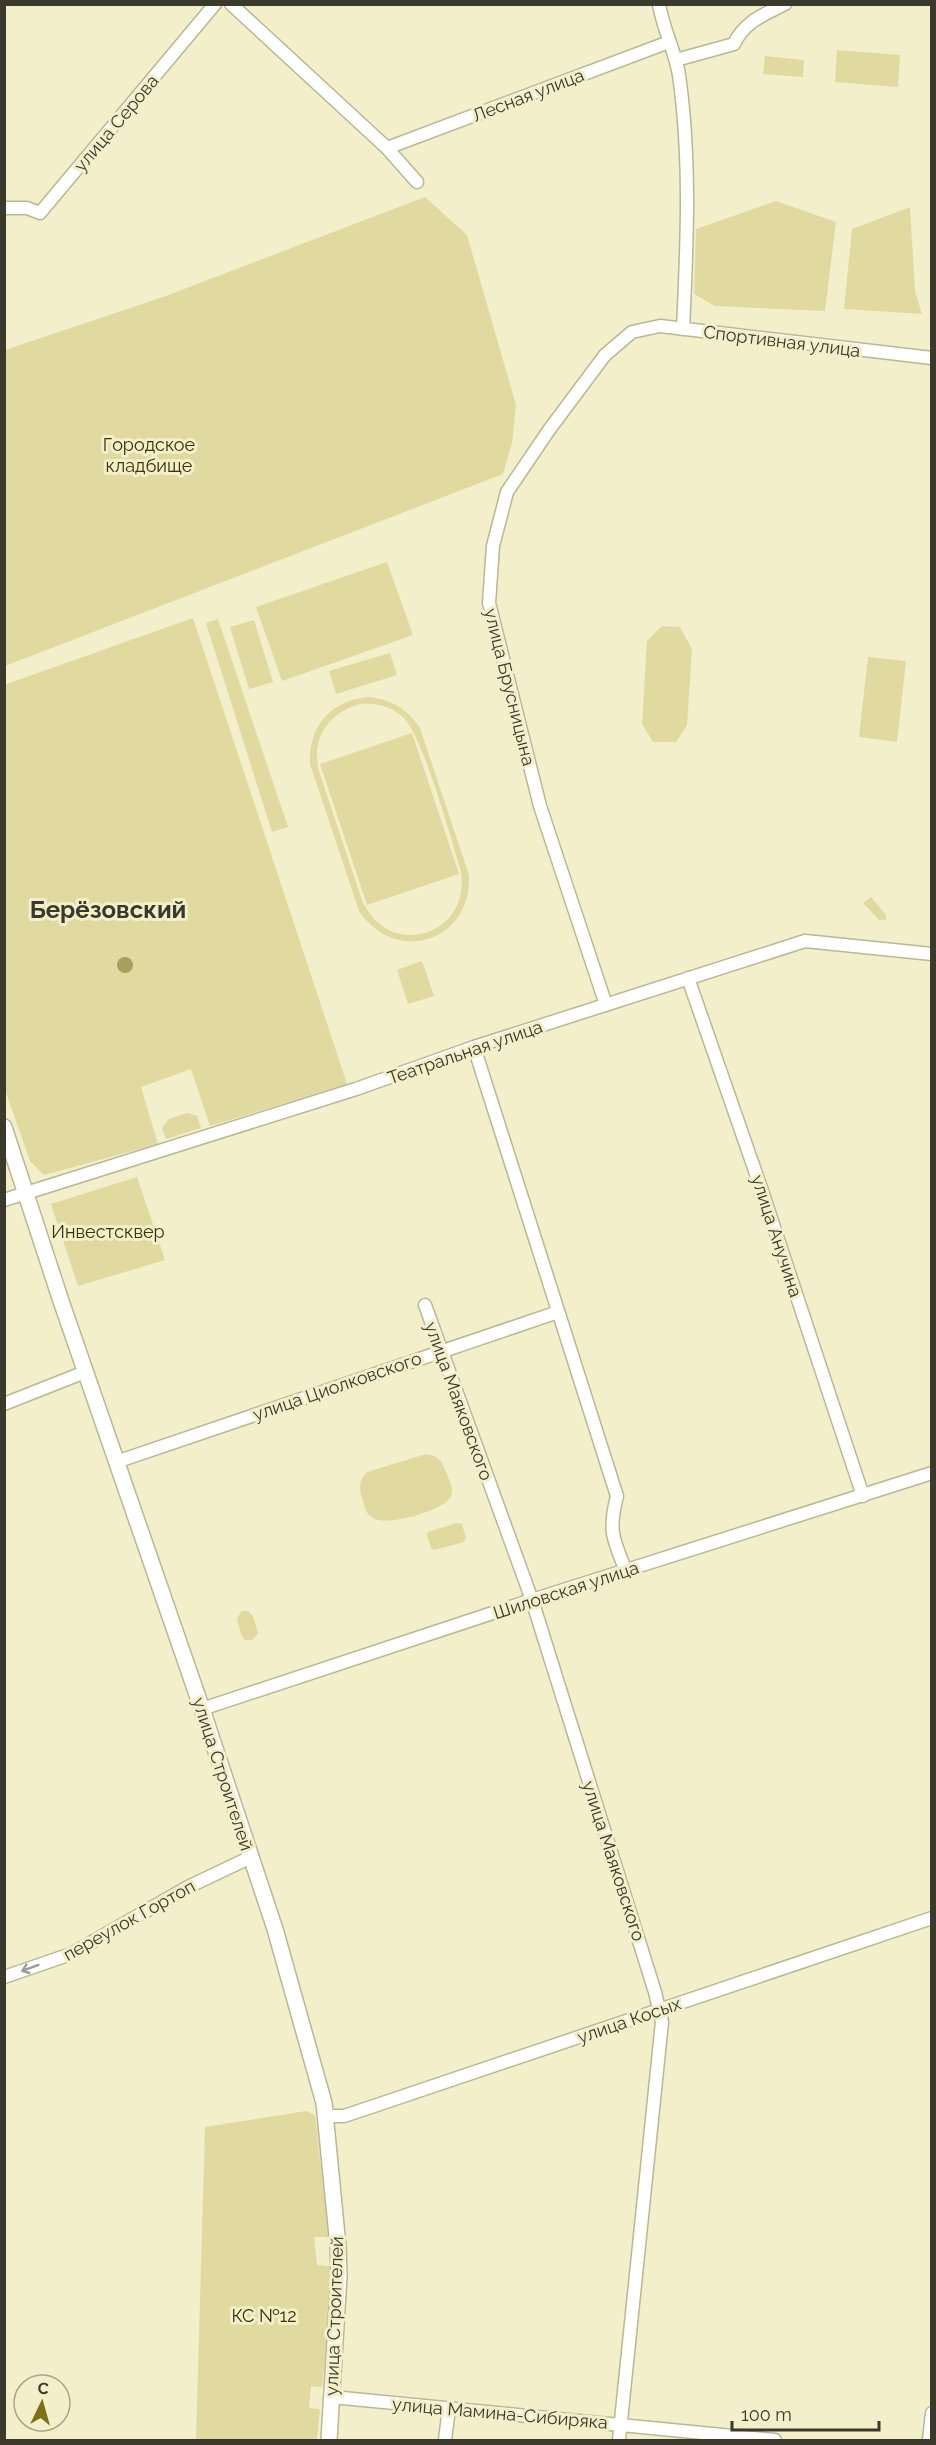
<svg xmlns="http://www.w3.org/2000/svg" width="936" height="2445" font-family="Raleway,sans-serif">
  <style>
    .green { fill: #e0daa1; fill-rule: evenodd }
    .water { fill: #a59f60 }
    .lines { fill: none; stroke-linecap: round; stroke-linejoin: round }
    .minor-casing { stroke: #bab794; stroke-width: 15 }
    .major-casing { stroke: #bab794; stroke-width: 18 }
    .minor { stroke: #fff; stroke-width: 12 }
    .major { stroke: #fff; stroke-width: 15 }
    .oneway { stroke: #9c9c95 }
    .labels { text-anchor: middle; dominant-baseline: central; stroke-width: 6; stroke-linejoin: round; paint-order: stroke }
    .street-label { font-size: 18px; fill: #3a392b; stroke: #f2efca }
    .park-label { font-size: 18px; fill: #383300; stroke: #f2efca }
    .district-label { font-size: 24px; font-weight: bold; fill: #3a392b; stroke: #f2efca }
  </style>
  <rect width="100%" height="100%" fill="#f2efca"/>
  <g class="green">
    <path d="M837,50L900,55L898,87L835,82Z"/>
    <path d="M765,56L804,60L803,77L763,74Z"/>
    <path d="M425,197L467,235L516,405L512,443L503,474L5,666V350L163,297Z"/>
    <path d="M776,201L836,222L825,311L715,306L694,294L696,229Z"/>
    <path d="M910,207L915,291L922,314L844,309L852,229Z"/>
    <path d="M387,562L413,635L282,681L256,607Z"/>
    <path d="M193,618L347,1084L210,1126L191,1069L141,1087L158,1144L44,1175L30,1161L4,1087V685Z"/>
    <path d="M218,619L288,827L272,832L206,623Z"/>
    <path d="M254,620L273,682L249,689L230,627Z"/>
    <path d="M662,626L680,627L692,649L687,725L676,742H653L642,724L647,641Z"/>
    <path d="M390,653L397,675L336,694L329,671Z"/>
    <path d="M868,657L906,661L897,742L859,737Z"/>
    <path d="M370,697C392,700 407,709 420,728L469,875C472,942 396,966 359,911L310,764C308,726 332,699 370,697ZM361,704C376,703 391,706 403,717C423,736 450,836 460,868C475,934 389,963 362,900L319,771C311,739 328,712 361,704Z"/>
    <path d="M412,733L459,874L367,905L320,764Z"/>
    <path d="M871,897L886,915V920H879L863,903Z"/>
    <path d="M422,961L434,996L408,1004L397,970Z"/>
    <path d="M187,1113L197,1116L201,1128L166,1139L162,1128L169,1119Z"/>
    <path d="M137,1177L165,1260L78,1286L51,1204Z"/>
    <path d="M426,1454C440,1456 442,1462 447,1474C450,1482 454,1489 451,1496C446,1510 388,1526 375,1519C367,1515 365,1510 363,1501C359,1489 358,1481 367,1472Z"/>
    <path d="M457,1523L462,1524L466,1538L464,1542L434,1550L431,1548L427,1535L428,1532Z"/>
    <path d="M242,1611H248L253,1616L258,1633L252,1640H245L241,1634L237,1618Z"/>
    <path d="M306,2111L315,2115L329,2237H314L317,2265L334,2267L322,2387L311,2386L309,2408L320,2409L317,2440H196L205,2127Z"/>
  </g>
  <circle class="water" cx="125" cy="965" r="8"/>
  <g class="lines">
    <g class="minor-casing">
      <g id="minor">
        <path d="M231,4L387,148L417,182"/>
        <path d="M659,4C663,29 675,51 679,75C691,159 687,245 683,329"/>
        <path d="M676,60L734,44C744,22 763,15 785,4"/>
        <path d="M387,148L669,42"/>
        <path d="M4,208H27L40,213L215,4"/>
        <path d="M688,978L761,1188L863,1496"/>
        <path d="M606,1005L540,806L489,603L493,546L507,492L549,430L605,355L632,332L660,326L932,358"/>
        <path d="M474,1047L617,1496C608,1531 613,1539 626,1571"/>
        <path d="M4,1200L356,1089L474,1047L805,941L932,954"/>
        <path d="M425,1305L532,1600L655,1992L662,2022L619,2440"/>
        <path d="M4,1404L85,1372"/>
        <path d="M116,1462L558,1312"/>
        <path d="M202,1709L532,1600L932,1473"/>
        <path d="M4,1977L71,1954L188,1887L251,1857"/>
        <path d="M326,2116H344L371,2107L932,1918"/>
        <path d="M332,2397L775,2440"/>
        <path d="M445,2440L449,2408"/>
        <path d="M929,2440L932,2413"/>
      </g>
    </g>
    <g class="major-casing">
      <path id="major" d="M4,1127L61,1301L202,1709L275,1929L324,2103L338,2246L339,2276L329,2440"/>
    </g>
    <use href="#minor" class="minor"/>
    <use href="#major" class="major"/>
  </g>
  <defs><path id="oneway-shaft" d="M-6 0H5M1.5-3L5.5 0L1.5 3" fill="none" stroke-width="1.6" stroke-linecap="round" stroke-linejoin="round" transform="scale(1.5)"/></defs>
  <use class="oneway" href="#oneway-shaft" transform="translate(30 1968) rotate(160)"/>
  <g class="labels">
    <g class="street-label">
      <text transform="translate(528 95) rotate(-21)">Лесная улица</text>
      <text transform="translate(116 123) rotate(-50)">улица Серова</text>
      <text transform="translate(782 341) rotate(7)">Спортивная улица</text>
      <text transform="translate(510 687) rotate(76)">улица Брусницына</text>
      <text transform="translate(465 1052) rotate(-19)">Театральная улица</text>
      <text transform="translate(777 1236) rotate(72)">улица Анучина</text>
      <text transform="translate(337 1386) rotate(-19)">улица Циолковского</text>
      <text transform="translate(459 1401) rotate(70)">улица Маяковского</text>
      <text transform="translate(566 1590) rotate(-18)">Шиловская улица</text>
      <text transform="translate(223 1774) rotate(72)">улица Строителей</text>
      <text transform="translate(614 1861) rotate(72)">улица Маяковского</text>
      <text transform="translate(129 1920) rotate(-29)">переулок Гортоп</text>
      <text transform="translate(629 2020) rotate(-19)">улица Косых</text>
      <text transform="translate(334 2316) rotate(-88)">улица Строителей</text>
      <text transform="translate(500 2413) rotate(5)">улица Мамина-Сибиряка</text>
    </g>
    <g class="park-label">
      <text x="149" y="444">Городское<tspan x="149" dy="21">кладбище</tspan></text>
      <text x="108" y="1231">Инвестсквер</text>
      <text x="264" y="2315">КС №12</text>
    </g>
    <g class="district-label">
      <text x="108" y="909">Берёзовский</text>
    </g>
  </g>
  <rect width="936" height="2445" fill="none" stroke="#3a392b" stroke-width="12"/>
  <g transform="translate(42 2403) rotate(5)"><circle r="28" fill="#f2efca" stroke="#a8a68a" stroke-width="1.5"/>
  <path d="M0-4.5L10 22L0 15L-10 22Z" fill="#7b7213"/>
  <text y="-9" font-size="16" font-weight="bold" text-anchor="middle" fill="#3a392b">С</text>
  </g>
  <path d="M732 2421v9h147v-9" fill="none" stroke="#3a392b" stroke-width="3"/>
  <text x="741" y="2421" font-size="18" fill="#3a392b" stroke="#f2efca" stroke-width="4.5" paint-order="stroke">100 m</text>
</svg>
